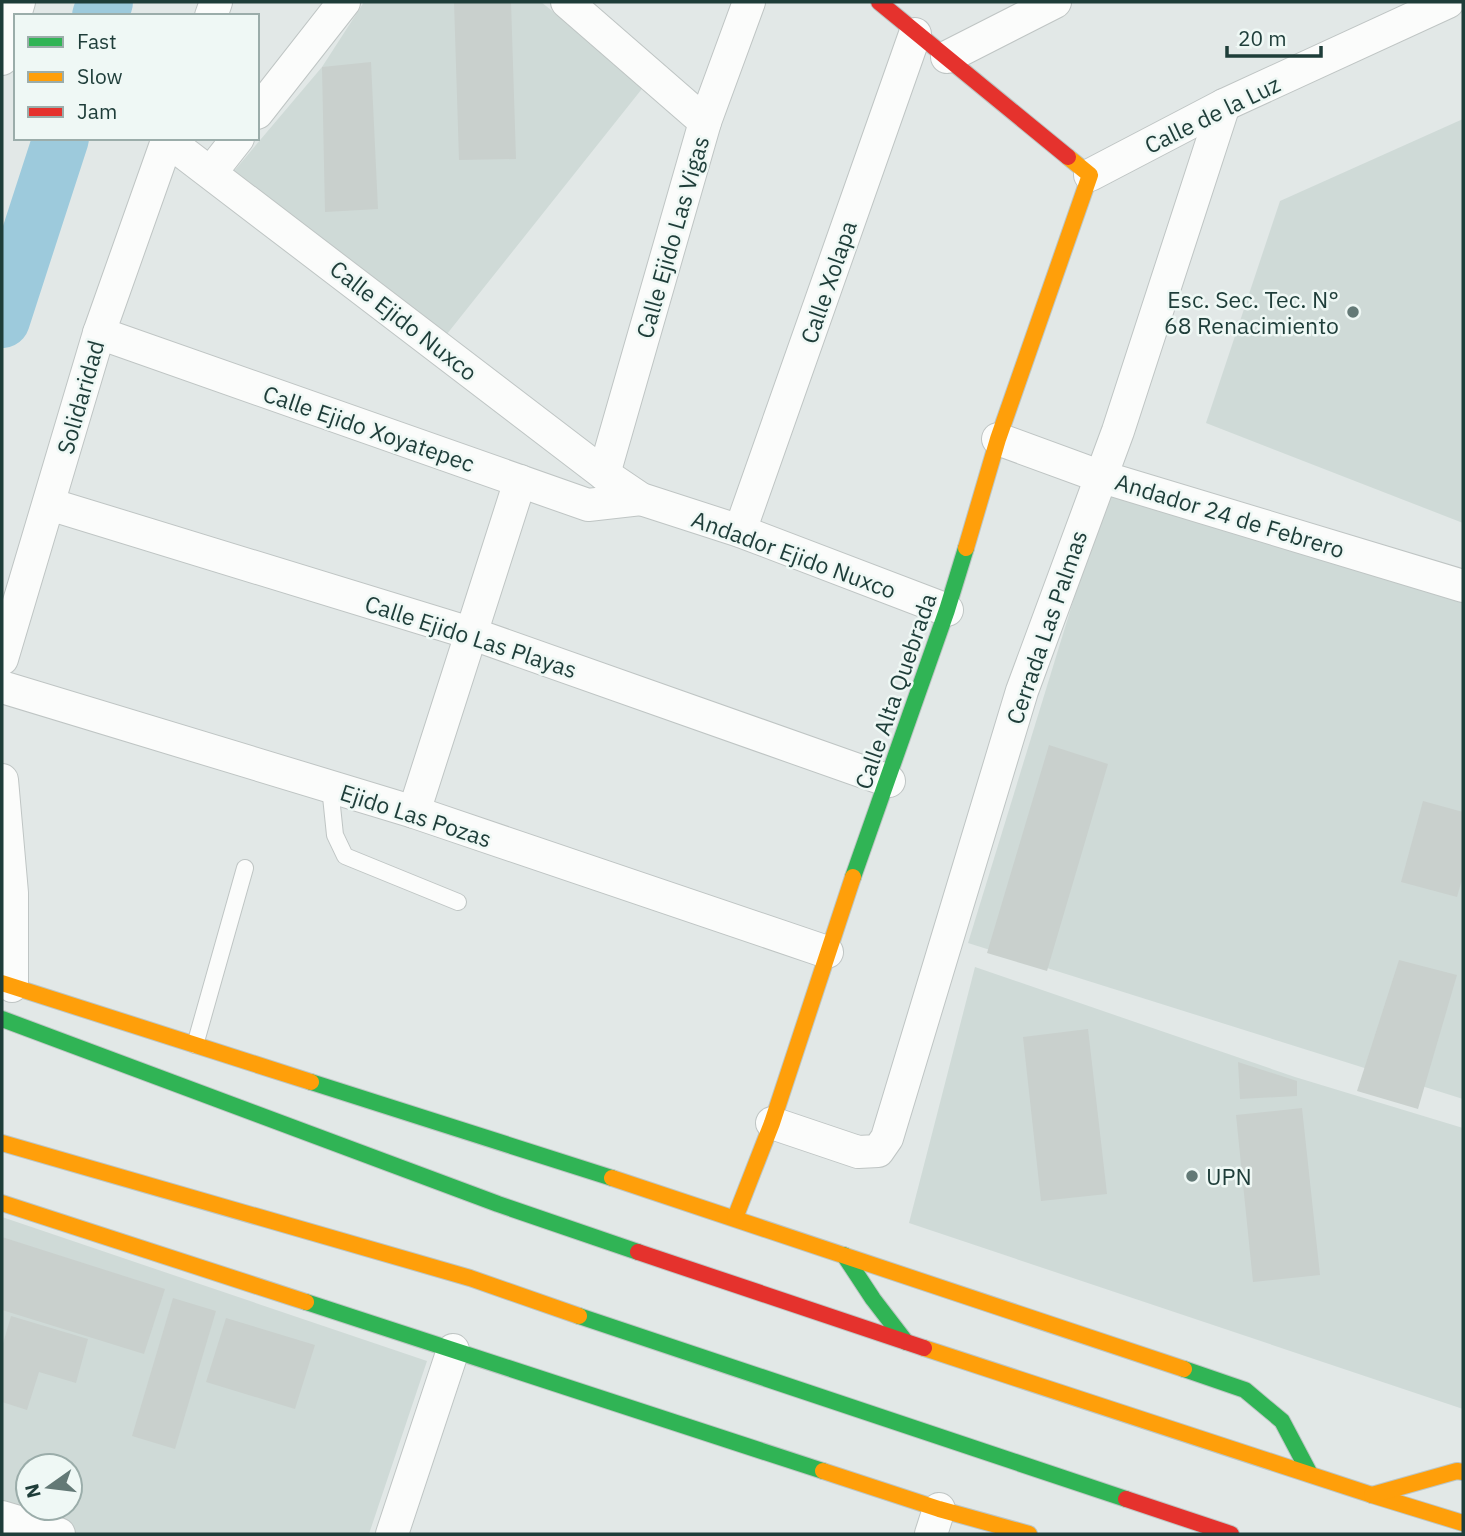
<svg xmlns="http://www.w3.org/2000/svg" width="1465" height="1536" font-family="'IBM Plex Sans',sans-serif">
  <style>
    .built { fill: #cfdad7; fill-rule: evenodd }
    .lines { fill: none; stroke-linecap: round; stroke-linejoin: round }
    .river { stroke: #9dcadc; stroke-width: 56 }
    .building { fill: #c9d0cd }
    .lane-casing { stroke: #bfc5c4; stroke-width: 18 }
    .street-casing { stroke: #bfc5c4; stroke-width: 34 }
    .fast-casing { stroke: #bdc6c4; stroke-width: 18 }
    .slow-casing { stroke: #bdc6c4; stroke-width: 18 }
    .jam-casing { stroke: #bdc6c4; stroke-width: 18 }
    .lane { stroke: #fbfcfb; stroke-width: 16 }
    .street { stroke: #fbfcfb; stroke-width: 32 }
    .fast { stroke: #30b455; stroke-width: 16 }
    .slow { stroke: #ff9f0a; stroke-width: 16 }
    .jam { stroke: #e5322d; stroke-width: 16 }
    .poi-dot { fill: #637976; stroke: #eff8f5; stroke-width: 2.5 }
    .labels { text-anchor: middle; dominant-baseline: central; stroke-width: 5; stroke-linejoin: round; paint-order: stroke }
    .street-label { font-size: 23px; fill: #1e3d39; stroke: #eff8f5 }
    .poi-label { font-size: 23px; fill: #1e3d39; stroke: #eff8f5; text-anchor: end }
  </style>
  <rect width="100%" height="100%" fill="#e2e8e7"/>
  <g class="built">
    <path d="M364,2H541L645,85L443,339L234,171L322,67Z"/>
    <path d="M1463,119V523L1206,423L1280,201Z"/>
    <path d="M1107,491L1463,603V1099L968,943Z"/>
    <path d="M975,967L1295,1077L1463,1128V1409L909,1223Z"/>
    <path d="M2,1217L427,1361L369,1534H32L2,1523ZM28,1466H70V1508H28Z"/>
  </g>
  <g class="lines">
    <g class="river">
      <path d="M100,16L105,2"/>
      <path d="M2,320L61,138"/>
    </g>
  </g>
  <g class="building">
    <path d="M454,2H511L516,159L459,160Z"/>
    <path d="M371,62L378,209L325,212L322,67Z"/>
    <path d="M1049,745L1108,764L1047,971L987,953Z"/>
    <path d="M1423,801L1463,812V876L1457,897L1401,882Z"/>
    <path d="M1399,960L1457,975L1418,1109L1357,1091Z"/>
    <path d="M1088,1029L1107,1194L1041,1201L1023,1037Z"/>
    <path d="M1238,1062L1297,1081V1096L1240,1099Z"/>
    <path d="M1302,1108L1320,1275L1253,1282L1236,1115Z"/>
    <path d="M2,1237L165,1289L144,1354L2,1310Z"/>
    <path d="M173,1298L216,1311L175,1449L132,1436Z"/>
    <path d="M11,1316L88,1339L76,1383L39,1372L27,1410L2,1402V1347Z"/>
    <path d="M226,1318L315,1345L295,1409L206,1382Z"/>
  </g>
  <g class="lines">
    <g class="lane-casing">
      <g id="lane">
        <path d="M330,787L335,835L345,856L458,902"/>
        <path d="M195,1045L245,868"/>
      </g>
    </g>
    <g class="street-casing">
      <g id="street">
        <path d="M567,2L705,122"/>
        <path d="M211,16L216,2"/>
        <path d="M947,57L1055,2"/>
        <path d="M2,59L19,2"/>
        <path d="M257,113L344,2"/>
        <path d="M167,140L604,474L641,499L740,531L947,610"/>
        <path d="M212,171L238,138"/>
        <path d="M1090,175L1224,105L1448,2"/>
        <path d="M99,333L588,505L641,499"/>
        <path d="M998,439L1099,476L1463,586"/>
        <path d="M604,474L705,122L749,2"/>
        <path d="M49,504L470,633L889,781"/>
        <path d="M740,531L915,34"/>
        <path d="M2,659L99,333L168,138"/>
        <path d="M2,687L414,812L827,952"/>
        <path d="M2,780L12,893V986"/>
        <path d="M414,812L520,481"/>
        <path d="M772,1123L858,1152L878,1151L887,1138L1022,691L1118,431L1224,105"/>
        <path d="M2,1517L59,1534"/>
        <path d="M392,1534L453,1350"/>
        <path d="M931,1534L939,1509"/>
      </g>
    </g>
    <g class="fast-casing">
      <g id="fast">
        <path d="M853,877L947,610L966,548"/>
        <path d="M2,1019L498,1204L638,1252"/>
        <path d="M311,1082L612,1178"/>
        <path d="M844,1255L873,1299L906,1342"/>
        <path d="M306,1302L823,1471"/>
        <path d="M579,1316L1126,1499"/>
        <path d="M1184,1369L1245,1390L1282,1421L1310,1474"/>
      </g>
    </g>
    <g class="slow-casing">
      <g id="slow">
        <path d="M966,548L998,439L1090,175L1068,157"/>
        <path d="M2,983L311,1082"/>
        <path d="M2,1143L470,1278L579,1316"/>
        <path d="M612,1178L1184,1369"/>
        <path d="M2,1203L306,1302"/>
        <path d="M735,1218L772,1123L853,877"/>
        <path d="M924,1348L1372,1495"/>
        <path d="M823,1471L939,1509L1029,1534"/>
        <path d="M1372,1495L1463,1523"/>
        <path d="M1372,1495L1457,1471L1463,1472"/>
      </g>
    </g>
    <g class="jam-casing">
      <g id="jam">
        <path d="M879,2L1068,157"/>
        <path d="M638,1252L924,1348"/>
        <path d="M1126,1499L1231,1534"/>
      </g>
    </g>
    <use href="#lane" class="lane"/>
    <use href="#street" class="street"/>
    <use href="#fast" class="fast"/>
    <use href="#slow" class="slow"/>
    <use href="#jam" class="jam"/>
  </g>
  <g class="poi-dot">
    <circle cx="1353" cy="312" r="7"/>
    <circle cx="1192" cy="1176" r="7"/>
  </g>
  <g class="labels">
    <g class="street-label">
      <text transform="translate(1212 114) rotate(-26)">Calle de la Luz</text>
      <text transform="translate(672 237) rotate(-74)">Calle Ejido Las Vigas</text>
      <text transform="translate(828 282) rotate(-71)">Calle Xolapa</text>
      <text transform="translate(404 320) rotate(38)">Calle Ejido Nuxco</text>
      <text transform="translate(80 397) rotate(-74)">Solidaridad</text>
      <text transform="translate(369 428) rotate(19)">Calle Ejido Xoyatepec</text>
      <text transform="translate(1230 515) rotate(17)">Andador 24 de Febrero</text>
      <text transform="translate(794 554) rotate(20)">Andador Ejido Nuxco</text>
      <text transform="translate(1046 627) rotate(-71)">Cerrada Las Palmas</text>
      <text transform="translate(471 636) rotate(18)">Calle Ejido Las Playas</text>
      <text transform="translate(895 691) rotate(-71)">Calle Alta Quebrada</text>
      <text transform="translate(416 815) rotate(18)">Ejido Las Pozas</text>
    </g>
    <g class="poi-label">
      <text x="1339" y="299">Esc. Sec. Tec. N°<tspan x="1339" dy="26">68 Renacimiento</tspan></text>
      <text x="1206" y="1176" text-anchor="start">UPN</text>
    </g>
  </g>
  <rect width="1465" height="1536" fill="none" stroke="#1e3d39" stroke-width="7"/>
  <rect x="14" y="14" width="245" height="126" fill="#eff8f5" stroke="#9badaa" stroke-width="2"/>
  <rect x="28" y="37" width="35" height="10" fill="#30b455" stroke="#9badaa" stroke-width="2"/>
  <text x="77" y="49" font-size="21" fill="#1e3d39">Fast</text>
  <rect x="28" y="72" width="35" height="10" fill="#ff9f0a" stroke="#9badaa" stroke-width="2"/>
  <text x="77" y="84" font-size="21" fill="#1e3d39">Slow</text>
  <rect x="28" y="107" width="35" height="10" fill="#e5322d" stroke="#9badaa" stroke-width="2"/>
  <text x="77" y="119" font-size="21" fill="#1e3d39">Jam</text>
  <g transform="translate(49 1487) rotate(256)"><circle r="33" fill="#eff8f5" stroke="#9badaa" stroke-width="2"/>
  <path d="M0-5L12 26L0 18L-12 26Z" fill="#637976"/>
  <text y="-10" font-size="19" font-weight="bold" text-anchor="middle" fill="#1e3d39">N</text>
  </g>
  <path d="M1227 46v10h94v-10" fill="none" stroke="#1e3d39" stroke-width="3.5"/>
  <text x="1238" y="46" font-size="21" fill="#1e3d39" stroke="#eff8f5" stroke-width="5" paint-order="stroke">20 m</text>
</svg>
